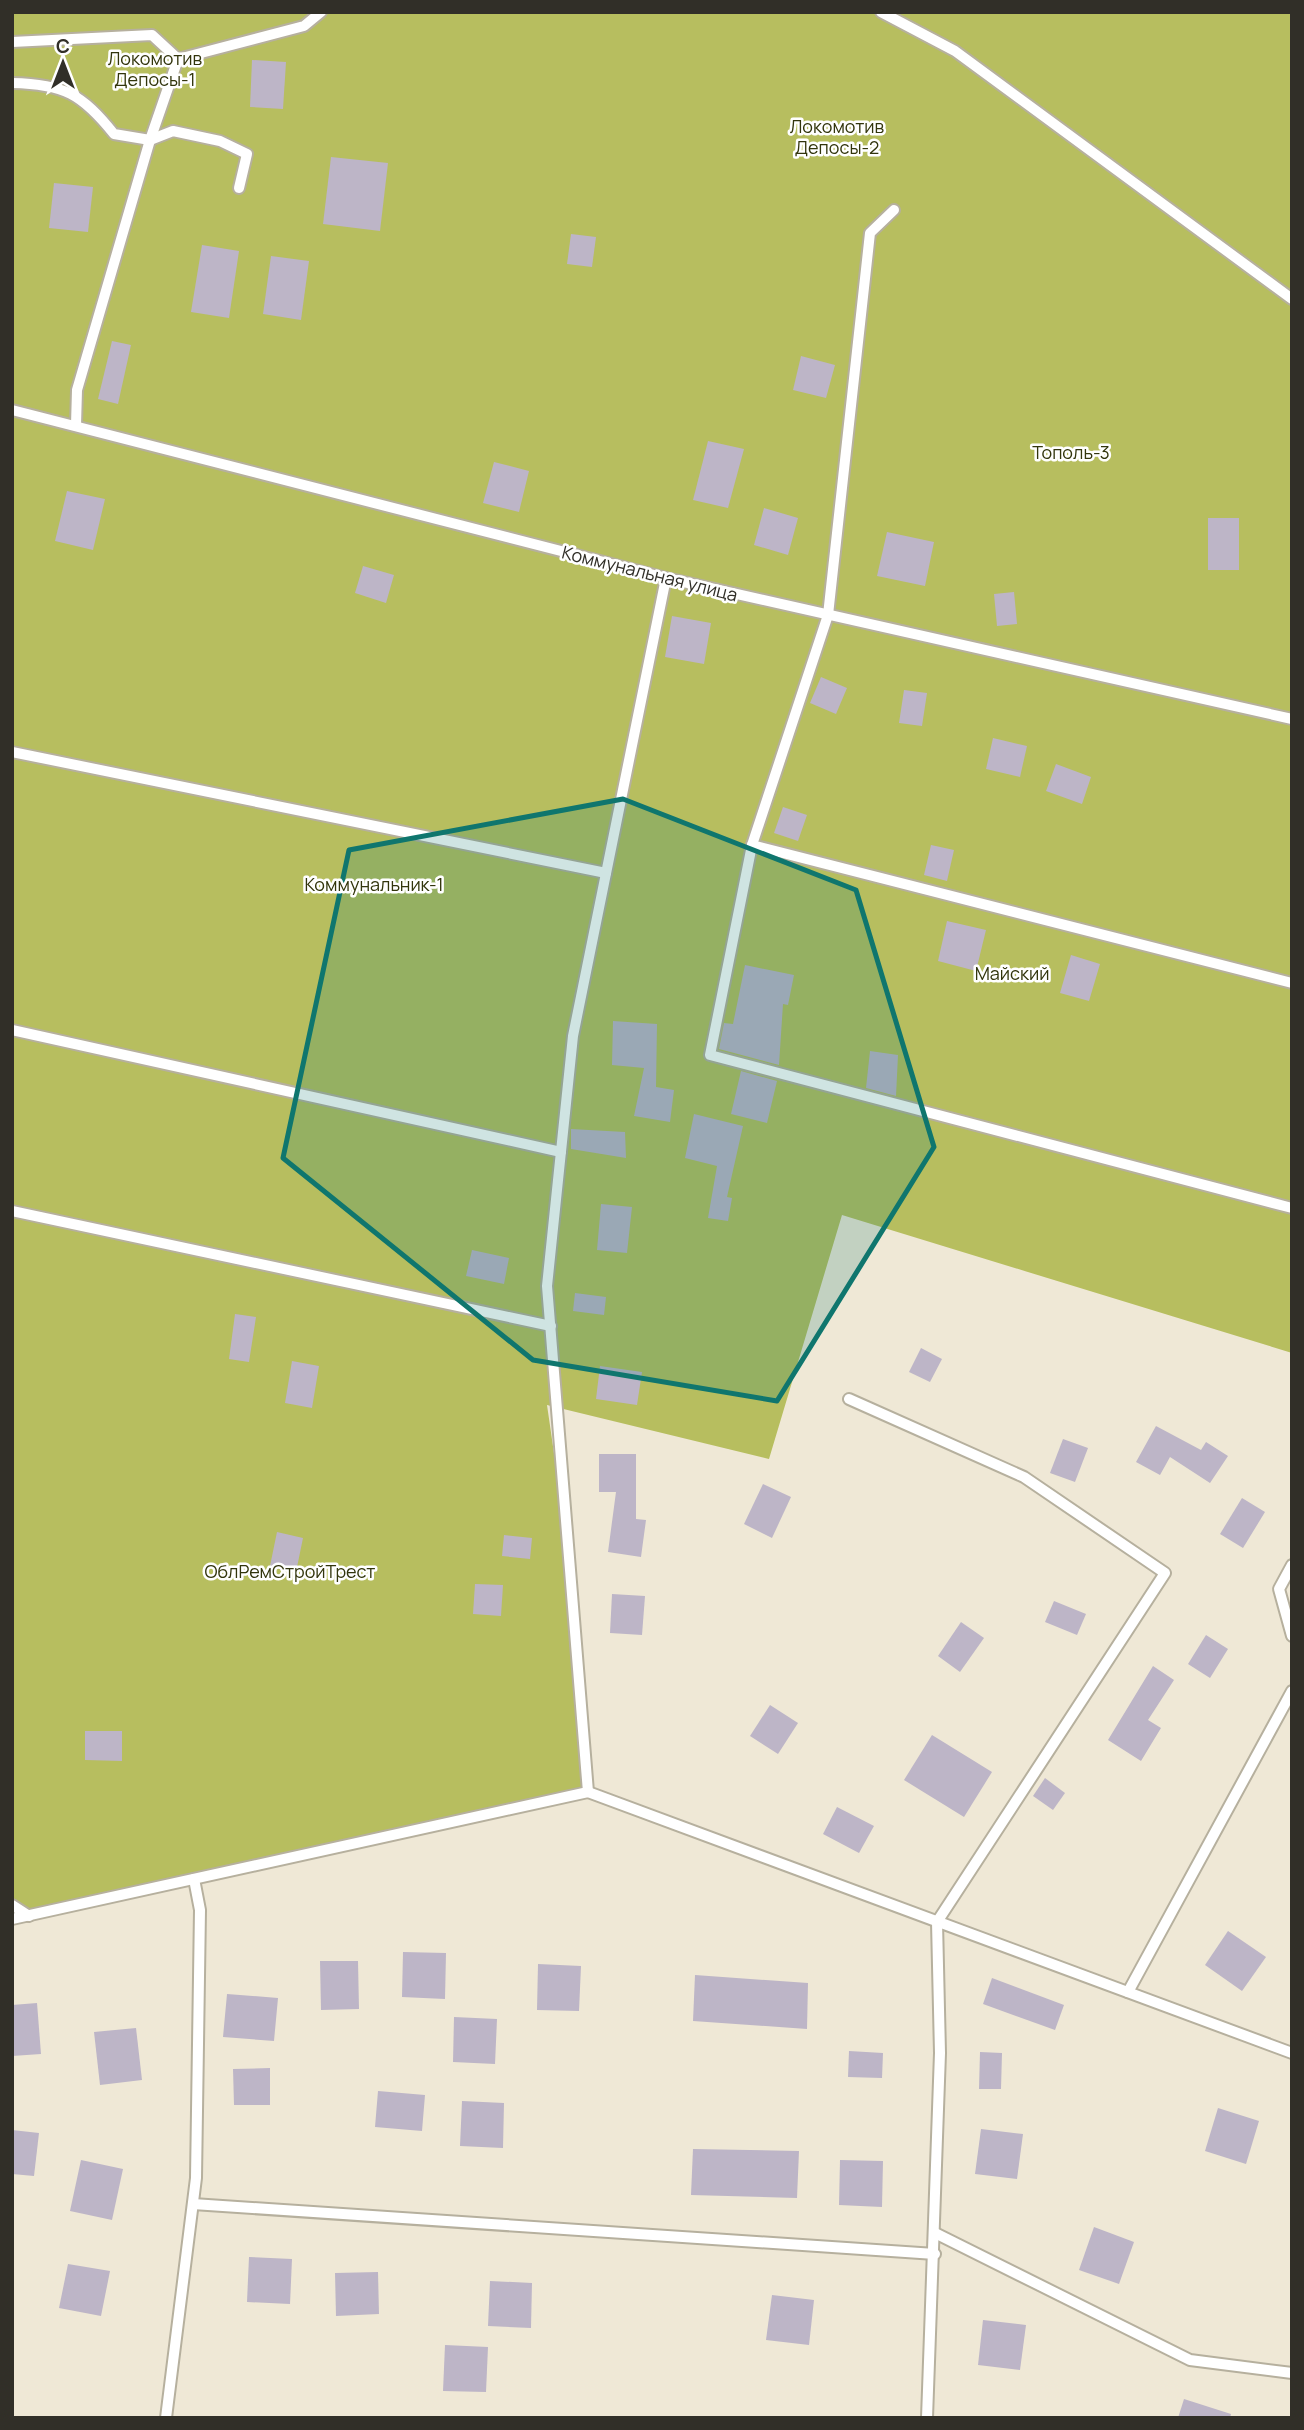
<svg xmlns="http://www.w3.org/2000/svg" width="1304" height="2430" font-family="Manrope,sans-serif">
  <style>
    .green { fill: #b7be5f }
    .building { fill: #bdb5c7 }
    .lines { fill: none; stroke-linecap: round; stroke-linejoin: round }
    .service-casing { stroke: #b6b09e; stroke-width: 14 }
    .service { stroke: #fff; stroke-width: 10 }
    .marked { fill: #0f766e; fill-opacity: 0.2; stroke: #0f766e; stroke-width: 5; stroke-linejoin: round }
    .labels { text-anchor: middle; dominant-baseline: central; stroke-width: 5; stroke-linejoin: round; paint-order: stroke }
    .park-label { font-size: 18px; fill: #32350c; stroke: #fff }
    .street-label { font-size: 18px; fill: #312f28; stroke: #fff }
  </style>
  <rect width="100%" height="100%" fill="#efe8d6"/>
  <path class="green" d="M12,12H1292V1353L842,1215L769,1459L547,1405L572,1577L588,1792L12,1919Z"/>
  <g class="building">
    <path d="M252,60L286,62L283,109L250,107Z"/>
    <path d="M331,157L388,163L380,231L323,224Z"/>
    <path d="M54,183L93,187L88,232L49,228Z"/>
    <path d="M571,234L596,237L592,267L567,264Z"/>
    <path d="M202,245L239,251L229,318L191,312Z"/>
    <path d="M271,256L309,261L301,320L263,314Z"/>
    <path d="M112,341L131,345L118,404L98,399Z"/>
    <path d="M801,356L835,365L826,398L793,390Z"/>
    <path d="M708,441L744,449L728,508L693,500Z"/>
    <path d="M494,462L529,471L519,512L483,503Z"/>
    <path d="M67,491L105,499L93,550L55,541Z"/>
    <path d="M764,508L798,518L788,555L754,545Z"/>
    <rect x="1208" y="518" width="31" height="52"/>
    <path d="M887,532L934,542L925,586L877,576Z"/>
    <path d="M363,566L394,575L386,603L355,593Z"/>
    <path d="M1014,592L1017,624L997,626L994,594Z"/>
    <path d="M672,616L711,623L704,664L665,657Z"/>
    <path d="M821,677L847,688L836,714L810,703Z"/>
    <path d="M904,690L927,693L922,726L899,723Z"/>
    <path d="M993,738L1027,746L1020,777L986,769Z"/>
    <path d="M1056,764L1091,777L1082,804L1046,791Z"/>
    <path d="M783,807L807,815L798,841L774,833Z"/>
    <path d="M931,845L954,850L947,881L924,875Z"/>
    <path d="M947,921L986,930L976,971L938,961Z"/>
    <path d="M1071,955L1100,964L1089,1001L1060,993Z"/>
    <path d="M745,965L794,975L788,1005L783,1004L779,1065L719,1049L724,1023L733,1024Z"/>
    <path d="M613,1021L657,1024L656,1087L674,1090L670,1122L634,1116L644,1068L612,1065Z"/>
    <path d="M870,1051L898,1055L896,1096L866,1088Z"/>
    <path d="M741,1071L777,1081L767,1123L731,1114Z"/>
    <path d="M694,1114L743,1126L727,1197L732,1198L728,1221L708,1218L717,1166L685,1158Z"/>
    <path d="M571,1129L625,1132L626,1158L571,1149Z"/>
    <path d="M601,1204L632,1207L627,1253L597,1250Z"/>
    <path d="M472,1250L509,1258L504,1284L466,1276Z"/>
    <path d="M575,1293L606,1297L604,1315L573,1311Z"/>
    <path d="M235,1314L256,1317L249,1362L229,1359Z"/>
    <path d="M921,1348L942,1359L930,1382L909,1372Z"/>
    <path d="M292,1361L319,1366L312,1408L285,1403Z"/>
    <path d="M600,1366L642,1372L637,1405L596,1399Z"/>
    <path d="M1156,1426L1201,1450L1206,1442L1228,1456L1210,1483L1170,1457L1160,1475L1136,1462Z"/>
    <path d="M1063,1439L1088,1448L1075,1482L1050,1473Z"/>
    <path d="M599,1454H636V1519L646,1520L641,1557L608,1552L616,1492H599Z"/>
    <path d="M763,1484L791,1497L772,1538L744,1524Z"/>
    <path d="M1242,1498L1265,1512L1243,1548L1220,1534Z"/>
    <path d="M277,1532L303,1538L296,1572L270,1566Z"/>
    <path d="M504,1535L532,1538L530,1559L502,1556Z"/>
    <path d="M475,1584L503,1585L501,1616L473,1614Z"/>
    <path d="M612,1594L645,1596L642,1635L610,1633Z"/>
    <path d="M1054,1601L1086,1614L1077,1635L1045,1622Z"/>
    <path d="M961,1622L984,1638L960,1672L938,1656Z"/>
    <path d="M1206,1635L1228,1649L1210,1678L1188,1664Z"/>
    <path d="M1153,1666L1174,1680L1148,1720L1161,1728L1141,1761L1108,1740Z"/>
    <path d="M770,1705L798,1723L778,1754L750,1736Z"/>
    <path d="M85,1731H122V1761L85,1760Z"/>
    <path d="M932,1735L992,1772L964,1817L904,1780Z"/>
    <path d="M1045,1778L1065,1793L1053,1810L1033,1796Z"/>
    <path d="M837,1807L874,1826L859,1853L823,1834Z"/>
    <path d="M1228,1931L1266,1957L1242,1991L1205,1965Z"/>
    <path d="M403,1952L446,1953L445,1999L402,1997Z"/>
    <path d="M320,1961H358L359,2009L321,2010Z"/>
    <path d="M538,1964L581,1966L579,2011L537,2010Z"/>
    <path d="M695,1975L808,1983L807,2029L693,2021Z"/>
    <path d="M992,1978L1064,2005L1055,2030L983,2004Z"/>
    <path d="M227,1994L278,1998L274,2041L223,2037Z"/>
    <path d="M37,2003L41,2054L12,2056V2005Z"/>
    <path d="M454,2017L497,2019L495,2064L453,2062Z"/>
    <path d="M136,2028L142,2080L100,2085L94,2032Z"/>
    <path d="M849,2051L883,2053L882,2078L848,2077Z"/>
    <path d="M980,2052L1002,2053L1001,2089H979Z"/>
    <path d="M270,2068V2105H234L233,2069Z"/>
    <path d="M378,2091L425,2095L422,2131L375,2127Z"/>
    <path d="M462,2101L504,2103L503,2148L460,2146Z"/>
    <path d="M1218,2108L1259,2121L1246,2164L1205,2151Z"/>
    <path d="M981,2129L1023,2134L1017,2179L975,2174Z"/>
    <path d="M12,2130L39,2133L34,2176L12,2174Z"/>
    <path d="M693,2149L799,2151L797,2198L691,2195Z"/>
    <path d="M81,2160L123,2169L112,2220L70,2211Z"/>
    <path d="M840,2160L883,2161L882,2207L839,2205Z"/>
    <path d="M1094,2227L1134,2242L1119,2284L1079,2270Z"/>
    <path d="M249,2257L292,2259L290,2304L247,2302Z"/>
    <path d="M68,2264L110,2271L101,2316L59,2308Z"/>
    <path d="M378,2272L379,2314L336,2316L335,2273Z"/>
    <path d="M490,2281L532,2283L531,2328L488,2326Z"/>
    <path d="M772,2295L814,2300L809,2345L766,2340Z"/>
    <path d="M983,2320L1026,2325L1020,2370L978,2365Z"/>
    <path d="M445,2345L488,2347L486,2392L443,2391Z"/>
    <path d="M1184,2399L1231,2414L1230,2418H1178Z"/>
  </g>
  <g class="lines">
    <g class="service-casing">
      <g id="service">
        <path d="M881,12L955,51L1292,299"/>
        <path d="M12,42L152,35L178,59"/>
        <path d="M12,83C64,84 82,94 114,134L150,140L173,131L220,141L247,154L239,188"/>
        <path d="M894,210L870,233L828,615L752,845L1292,983"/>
        <path d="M12,410L666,578L1292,719"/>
        <path d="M76,425L77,390L150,140L178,59L304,26L321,12"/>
        <path d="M12,752L606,873"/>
        <path d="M752,845L710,1055L1292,1208"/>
        <path d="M12,1030L561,1152"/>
        <path d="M12,1211L551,1326"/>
        <path d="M849,1399L1024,1477L1165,1573L937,1922L940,2053L927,2418"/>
        <path d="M1292,1565L1279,1589L1292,1636"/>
        <path d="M588,1792L1292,2053"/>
        <path d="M12,1905L29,1916"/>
        <path d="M12,1919L588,1792L547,1286L573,1036L666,578"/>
        <path d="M1128,1992L1292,1691"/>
        <path d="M193,2204L935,2254"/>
        <path d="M935,2233L1190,2360L1292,2373"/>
        <path d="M166,2418L196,2178L200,1910L194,1879"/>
      </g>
    </g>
    <use href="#service" class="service"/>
  </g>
  <path class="marked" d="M623,799L856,890L934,1147L777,1401L533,1360L283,1158L349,850Z"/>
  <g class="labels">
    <g class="park-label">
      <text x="155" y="58">Локомотив<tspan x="155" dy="21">Депосы-1</tspan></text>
      <text x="837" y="126">Локомотив<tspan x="837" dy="21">Депосы-2</tspan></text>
      <text x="1071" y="452">Тополь-3</text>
      <text x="374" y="884">Коммунальник-1</text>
      <text x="1012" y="973">Майский</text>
      <text x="290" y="1571">ОблРемСтройТрест</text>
    </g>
    <g class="street-label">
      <text transform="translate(650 573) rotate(14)">Коммунальная улица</text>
    </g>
  </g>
  <rect width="1304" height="2430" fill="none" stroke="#312f28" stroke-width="28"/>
  <g transform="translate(63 63)" stroke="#ffffff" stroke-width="5" paint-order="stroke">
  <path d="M0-5L12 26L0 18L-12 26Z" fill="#312f28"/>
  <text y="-10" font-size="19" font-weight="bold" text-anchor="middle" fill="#312f28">С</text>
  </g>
</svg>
